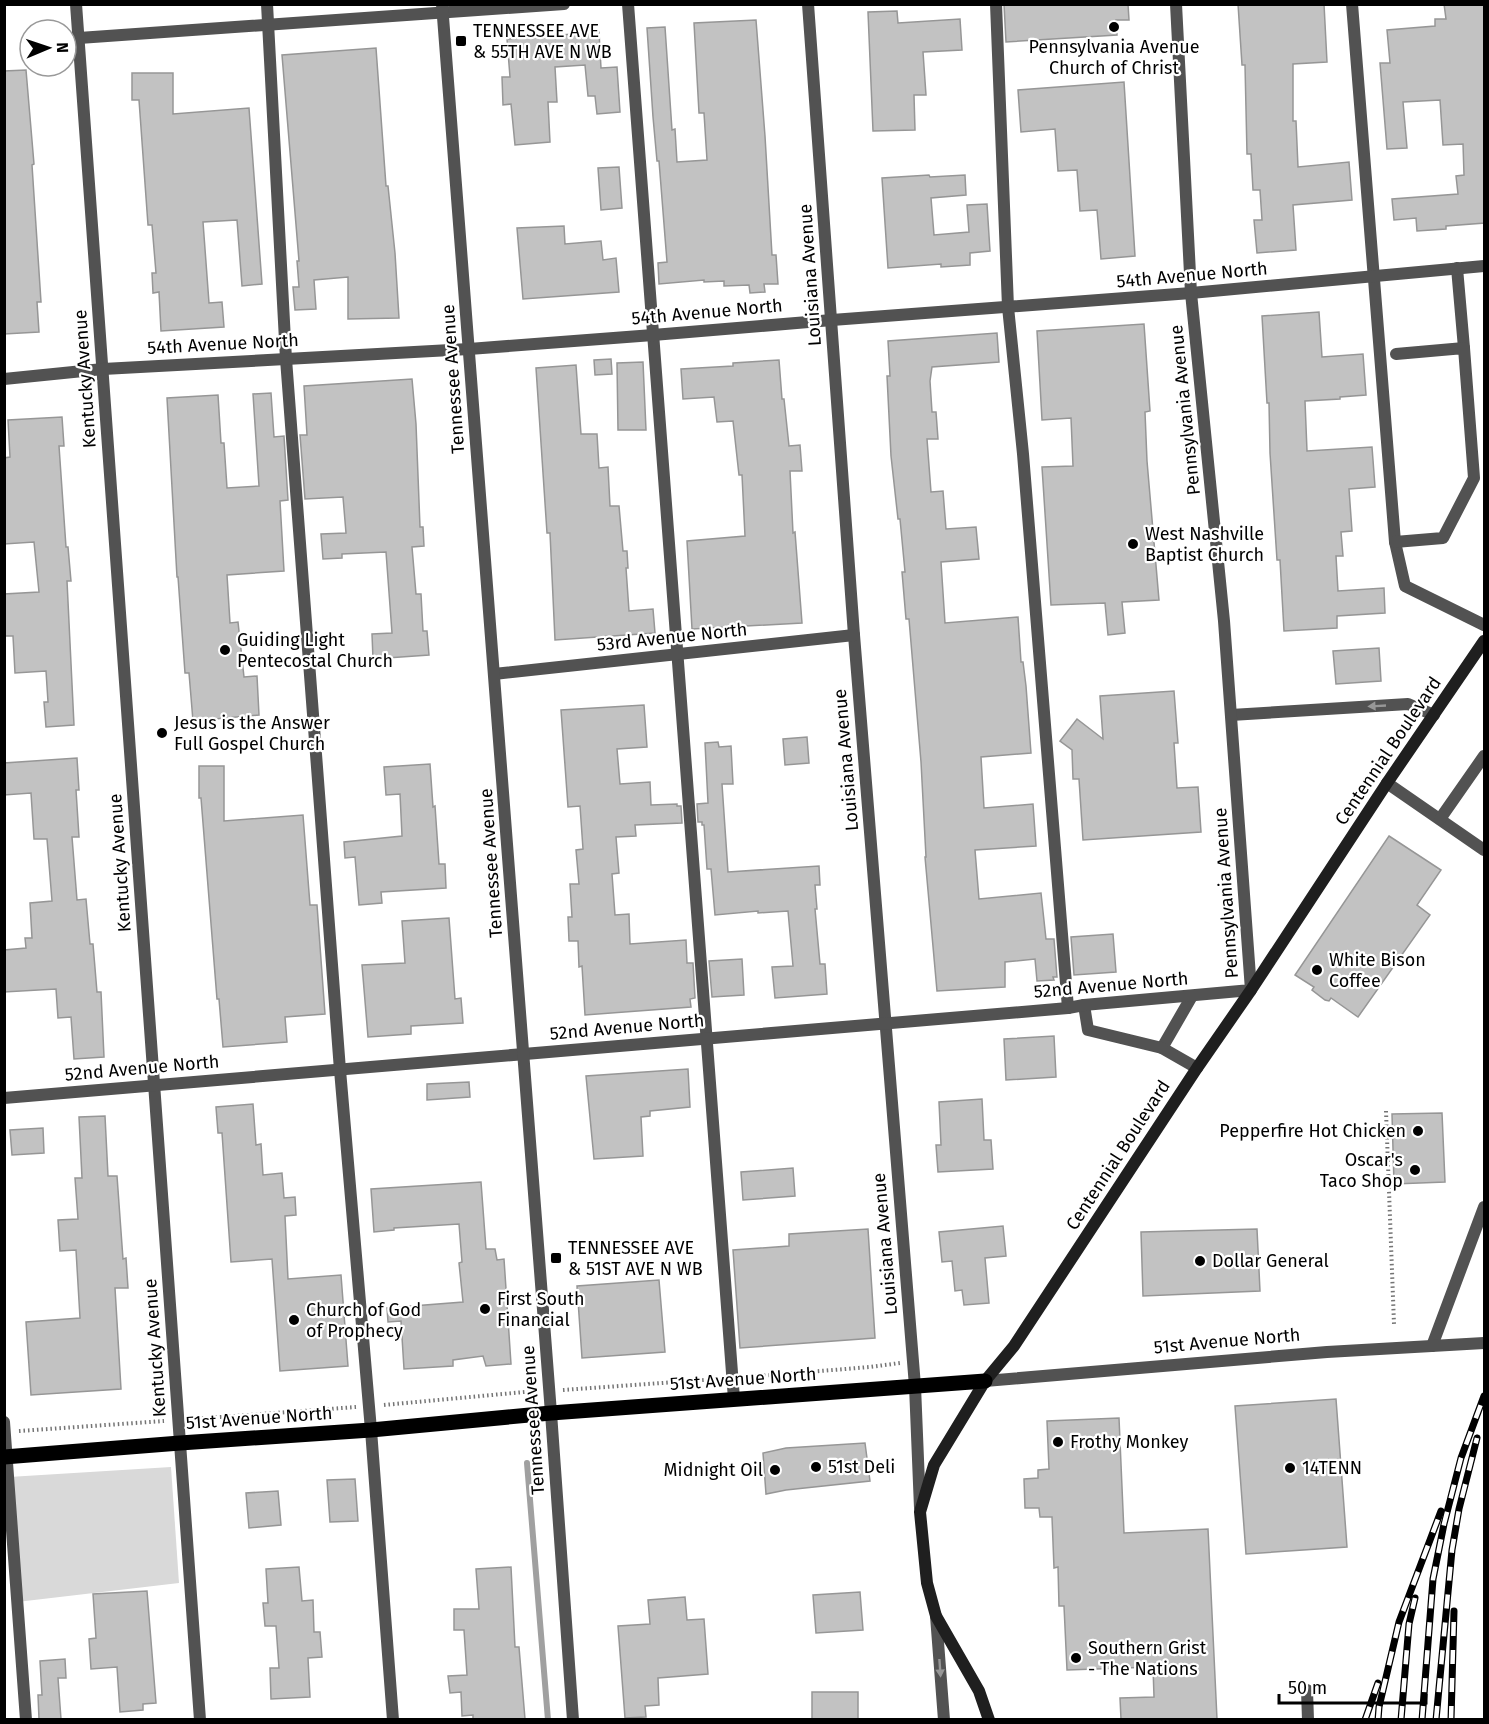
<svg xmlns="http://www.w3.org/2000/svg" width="1489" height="1724" font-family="'Fira Sans',sans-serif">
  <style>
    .green { fill: #d9d9d9 }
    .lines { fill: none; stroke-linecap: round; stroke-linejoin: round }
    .stream { stroke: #a0a0a0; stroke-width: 6 }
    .building { fill: #c2c2c2; stroke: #969696; stroke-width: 1.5 }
    .path { stroke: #747474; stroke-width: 4; stroke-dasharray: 1.5 3; stroke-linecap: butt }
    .service { stroke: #525252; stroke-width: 12 }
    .minor { stroke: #525252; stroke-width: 12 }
    .tertiary { stroke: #525252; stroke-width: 12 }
    .secondary { stroke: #1f1f1f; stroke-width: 12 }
    .primary { stroke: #000; stroke-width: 15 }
    .rail-casing { stroke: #000; stroke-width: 7 }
    .rail { stroke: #fff; stroke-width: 4.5; stroke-dasharray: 14; stroke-linecap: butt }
    .oneway { fill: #979797 }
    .poi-dot { fill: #000; stroke: #fff; stroke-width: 2 }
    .labels { text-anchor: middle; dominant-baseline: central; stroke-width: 4.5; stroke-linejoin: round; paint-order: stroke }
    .poi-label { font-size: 18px; fill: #000; stroke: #fff; text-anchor: start }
    .street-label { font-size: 18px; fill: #000; stroke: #fff }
  </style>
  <rect width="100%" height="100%" fill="#fff"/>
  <path class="green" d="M171,1467L179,1583L17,1602L9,1477Z"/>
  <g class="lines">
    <path class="stream" d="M527,1463L548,1720"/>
  </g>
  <g class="building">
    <path d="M1004,4H1128L1129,20H1116L1117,35L1006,42Z"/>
    <path d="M1238,4H1324L1327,62L1293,64V121H1296L1298,167L1349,162L1352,200L1293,205L1296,250L1257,253L1254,220H1262L1260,190H1253L1251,154H1247L1245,65H1242Z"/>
    <path d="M1444,4H1485V223L1446,226V229L1417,231L1416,218L1394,220L1392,199L1458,194L1456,176L1464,175L1463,144L1443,145L1440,100L1403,102L1407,148L1387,149L1380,63H1390L1387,30L1435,26V19H1446Z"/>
    <path d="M897,11L898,23L960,19L962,50L923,52L926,95H914L915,130L873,131L868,12Z"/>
    <path d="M756,20L765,136L772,255H776L778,284H764L765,292L750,293L749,285L724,286V281L704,282V280L659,284L658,263L667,262L659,161H657L653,117L647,28L665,27L672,130L675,129L677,162L707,160L704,113H699L694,23Z"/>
    <path d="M599,32L601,68L617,67L620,112L597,114L595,96H588L585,65L555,67L557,102H548L550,142L515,145L511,104L503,105L502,77H510L507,39Z"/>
    <path d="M376,48L386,186H388L395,253L399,318L348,319V277L314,280L316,309L295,310L293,287H299L297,261H299L282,55Z"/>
    <path d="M26,70L34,164L32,165L41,302H37L39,332L4,334V71Z"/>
    <path d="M132,73H173V114L249,108L262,284L242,286L237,220L203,222L209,303L222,302L224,327L161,331L159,292L153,293L152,273H156L152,225H148L139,100H132Z"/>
    <path d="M1124,82L1135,256L1101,259L1097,210L1080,211L1077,170L1058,171L1055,129L1021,132L1018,90Z"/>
    <path d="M619,167L622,208L601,210L598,168Z"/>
    <path d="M929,175L930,177L965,175L966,195L931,198L934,235L969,232L967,205L987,204L990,251L970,253V265L941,267V264L888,268L882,178Z"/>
    <path d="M564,226L565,244L601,241L603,260L616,258L619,292L523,299L517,228Z"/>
    <path d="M1319,312L1322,357L1363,354L1366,395L1340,397V399L1305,401L1307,451L1372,447L1373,460L1375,487L1349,489L1352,531L1341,532L1343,556H1336L1338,591L1384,588L1385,613L1337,616V628L1284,631L1280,560H1277L1270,453L1269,403H1267L1262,316Z"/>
    <path d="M1144,324L1150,411L1145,412L1147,461L1159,600L1122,602L1125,633L1108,635L1105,603L1051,605L1042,467L1073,466L1071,418L1042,420L1037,331Z"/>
    <path d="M997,333L999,362L932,367L930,381L932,412H936L938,439H927L931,492L943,491L946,529L976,527L979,559L941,562L945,623L1018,617L1021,662H1023L1026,686L1031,753L981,757L984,808L1033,804L1036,846L975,850L979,899L1041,893L1046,939H1054L1057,977H1053L1054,980L1037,981L1035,959L1005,962V987L937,991L925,857H926L921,762L909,619H906L902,572H905L900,519H898L891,456L887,376H890L888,341Z"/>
    <path d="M611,359L612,374L595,375L594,360Z"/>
    <path d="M779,360L782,399H784L789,446L800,445L802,471H790L793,533L795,532L802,623L692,629L687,541L745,536L742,475H739L733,421L717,422L714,397L683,399L681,369L733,366V363Z"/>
    <path d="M643,362L646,430H618L617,363Z"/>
    <path d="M576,365L581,434H597L599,468L608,467L610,506H619L623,551H627L628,568H626L629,611L653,609L655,633L555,640L550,533H547L536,368Z"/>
    <path d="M412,379L416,424L420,527H423L424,546L412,547L416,594H421L423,631H427L429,655L373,659L372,634L392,633L386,552L342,554V558L323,559L321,534L346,533L343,497L305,499L300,435H307L304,386Z"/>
    <path d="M271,393L274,437L284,436L288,500L280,501L284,571L227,575L230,623L238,622L244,677L257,676L259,715L193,721L189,673H185L178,577H177L167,398L218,395L221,443H224L227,488L259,486L253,394Z"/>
    <path d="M62,417L64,446H59L66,547H68L71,581H67L74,725L46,727L44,702H48L46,671L15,673L13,636H4V594L39,592L34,542L4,544V458L10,457L8,420Z"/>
    <path d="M1379,648L1381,681L1336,684L1333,651Z"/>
    <path d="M1174,691L1178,743H1174L1177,788L1198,787L1201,832L1083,840L1079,779H1073L1072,750L1060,741L1077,719L1103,739L1100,696Z"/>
    <path d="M644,705L647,747L617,749L620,784L650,782L651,805L677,804V806H681L682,823L635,825L636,836L616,837L619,873L612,874L615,915L629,914L630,944L686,940L687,963H693L695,998L690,999L691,1007L585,1015L582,966L579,967L578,941H569L568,917H572L570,884H579L576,850L583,849L580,806L568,807L561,710Z"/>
    <path d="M807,737L809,763L785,765L783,739Z"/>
    <path d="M718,742L719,747L731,746L733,784H722L728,872L819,866L820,885H815L817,909H815L820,964H825L827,994L775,998L772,967L793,966L788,911L758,913V911L715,915L711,869H707L704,825H702V822H698L697,804L708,803L705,743Z"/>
    <path d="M77,758L79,790H76L79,837H72L77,900L86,899L90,944H93L97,992H101L104,1057L74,1059L71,1017L58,1018L56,989L4,992V950L26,948L25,938H32L30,903L52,901L47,839H34L31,793L4,795V763Z"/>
    <path d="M430,764L433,807L435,806L439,864H445L446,888L381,892L382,903L359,905L355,857L345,858L344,842L402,836L400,794L386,795L384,767Z"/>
    <path d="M199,766H224V821L303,815L310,905H317L325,1014L285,1017L287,1042L223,1047L219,999H217L201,798H199Z"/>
    <path d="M1389,836L1441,870L1417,905L1430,915L1358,1017L1331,998L1329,1001L1325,1000L1312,990L1314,987L1295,975Z"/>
    <path d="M449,918L455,999L461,998L463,1023L411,1026V1034L368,1037L362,965L405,963L402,921Z"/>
    <path d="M1113,934L1116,972L1074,975L1071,937Z"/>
    <path d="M742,959L744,995L712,997L709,961Z"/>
    <path d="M1054,1036L1056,1077L1006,1080L1004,1039Z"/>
    <path d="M688,1069L690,1107L650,1111V1116L641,1117L643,1156L594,1159L586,1076Z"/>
    <path d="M469,1082L470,1097L427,1100V1084Z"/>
    <path d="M982,1099L984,1140H991L993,1169L938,1172L936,1145H941L939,1102Z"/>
    <path d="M253,1104L256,1145L261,1144L263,1175L282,1173L284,1198L295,1197L296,1215L285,1216L288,1279L341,1275L348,1366L280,1371L272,1259L231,1262L222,1133H218L216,1107Z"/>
    <path d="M1442,1113L1445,1182L1394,1184L1392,1114Z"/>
    <path d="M105,1116L108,1176H117L123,1259L126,1258L128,1288H115L121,1389L31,1395L26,1322L80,1318L76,1250L60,1251L58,1220L78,1219L75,1178H82L79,1117Z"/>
    <path d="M43,1128L44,1153L12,1155L10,1130Z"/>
    <path d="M793,1168L795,1196L743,1200L741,1172Z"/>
    <path d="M481,1182L486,1249H495L497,1260L504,1259L511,1364L486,1366L483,1356L453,1360V1366L404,1369L401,1321L388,1322L387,1308L463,1302L459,1263L462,1262L459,1224L394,1228V1230L374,1232L371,1189Z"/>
    <path d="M1003,1226L1006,1256L985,1258L989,1303L964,1305L962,1290L955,1291L952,1261L942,1262L939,1232Z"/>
    <path d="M868,1229L875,1338L740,1348L733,1250L789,1246V1234Z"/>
    <path d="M1257,1229L1260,1291L1143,1296L1141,1232Z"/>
    <path d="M659,1280L665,1352L582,1358L577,1286Z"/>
    <path d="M1336,1399L1347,1547L1246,1554L1235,1406Z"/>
    <path d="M1119,1418L1124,1533L1208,1529L1217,1719H1121L1120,1698L1154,1697L1153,1667L1067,1670L1064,1606H1059L1058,1567L1054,1568L1052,1517H1040L1039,1508H1025L1024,1479L1038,1478V1470L1049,1469L1047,1421Z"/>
    <path d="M865,1443L870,1481L786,1490L766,1494L763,1453L786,1448Z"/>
    <path d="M355,1479L358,1521L330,1522L327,1480Z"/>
    <path d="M278,1491L281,1525L249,1528L246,1493Z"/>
    <path d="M299,1567L302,1601L313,1600L314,1632H320L322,1657L308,1658L310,1697L271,1699L270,1668H279L276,1626H265L263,1603H268L266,1569Z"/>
    <path d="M511,1567L515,1647H519L525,1719H473V1715L462,1716L461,1692L450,1693L448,1676L467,1675L464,1630H454V1609H479L476,1569Z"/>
    <path d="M147,1591L156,1703L143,1704V1710L120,1712L117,1667L91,1669L89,1639L96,1638L93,1594Z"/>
    <path d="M860,1592L863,1630L816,1633L813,1595Z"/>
    <path d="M685,1597L687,1620L704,1619L708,1674L658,1678L659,1705L645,1706L646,1717L625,1718L618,1626L650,1624L648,1600Z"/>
    <path d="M65,1659L66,1678H58L61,1719H39L38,1695H42L40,1661Z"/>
    <rect x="812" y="1692" width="46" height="27"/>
  </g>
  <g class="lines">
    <g class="path">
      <path d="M1386,1111L1394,1324"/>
      <path d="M746,1377L870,1367L900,1363"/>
      <path d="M563,1390L718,1379"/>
      <path d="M384,1405L535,1391"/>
      <path d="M193,1419L356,1407"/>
      <path d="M19,1431L164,1421"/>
    </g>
    <g class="service">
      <path d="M267,4L286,359L340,1070L371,1430L393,1720"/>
      <path d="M628,4L734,1399"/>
      <path d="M996,4L1008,307L1023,454L1068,1008"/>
      <path d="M1352,4L1395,542L1405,586L1484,625"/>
      <path d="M1457,268L1464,348"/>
      <path d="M1395,542L1443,538L1474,478L1464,348L1396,354"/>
      <path d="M1231,715L1408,704L1434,715"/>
      <path d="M1387,783L1484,850"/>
      <path d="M1440,819L1484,756"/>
      <path d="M1192,996L1162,1048L1197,1068"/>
      <path d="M1084,1005L1088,1030L1162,1048"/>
      <path d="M1432,1346L1484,1207"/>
      <path d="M4,1422L26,1720"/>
      <path d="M1307,1690L1308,1720"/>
    </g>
    <g class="minor">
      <path d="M76,4L200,1720"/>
      <path d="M808,4L854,635L915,1386L920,1508"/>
      <path d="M79,38L564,4"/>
      <path d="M4,379L103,369L469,349L653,335L832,320L1191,293L1484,266"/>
      <path d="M494,674L854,635"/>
      <path d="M4,1098L1068,1008L1084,1005L1251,990L1224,621L1191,293L1176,4"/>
      <path d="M985,1381L1327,1352L1484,1343"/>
      <path d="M936,1616L944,1720"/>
    </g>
    <path class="tertiary" d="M442,4L551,1413L573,1720"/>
    <path class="secondary" d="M989,1720L979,1691L936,1616L927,1583L920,1512L934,1465L985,1381L1014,1346L1197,1068L1251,990L1387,783L1484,641"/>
    <path class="primary" d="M4,1457L180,1443L371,1430L551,1413L985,1381"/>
    <g class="rail-casing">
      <g id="rail">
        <path d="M1365,1720L1378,1683"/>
        <path d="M1378,1720L1379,1707L1399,1622L1441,1511"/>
        <path d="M1401,1720L1409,1624L1415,1598"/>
        <path d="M1422,1720L1433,1579L1444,1524L1461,1458L1484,1396"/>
        <path d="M1436,1720L1452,1550L1459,1509L1477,1438"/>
        <path d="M1451,1720L1454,1611"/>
      </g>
    </g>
    <use href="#rail" class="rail"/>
  </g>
  <defs><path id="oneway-solid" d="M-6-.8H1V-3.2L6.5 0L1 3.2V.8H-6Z" transform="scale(1.5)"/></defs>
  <g class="oneway">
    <use href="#oneway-solid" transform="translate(1377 706) rotate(177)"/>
    <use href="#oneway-solid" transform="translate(940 1668) rotate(86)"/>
  </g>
  <g class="poi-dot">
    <circle cx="1114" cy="27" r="6"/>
    <rect x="455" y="35" width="12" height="12" rx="3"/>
    <circle cx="1133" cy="544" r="6"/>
    <circle cx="225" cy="650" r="6"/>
    <circle cx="162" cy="733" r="6"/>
    <circle cx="1317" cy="970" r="6"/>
    <circle cx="1418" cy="1131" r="6"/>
    <circle cx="1415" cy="1170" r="6"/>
    <rect x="550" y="1252" width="12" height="12" rx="3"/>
    <circle cx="1200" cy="1261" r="6"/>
    <circle cx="485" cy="1309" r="6"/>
    <circle cx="294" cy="1320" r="6"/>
    <circle cx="1058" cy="1442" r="6"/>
    <circle cx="816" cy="1467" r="6"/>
    <circle cx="1290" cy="1468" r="6"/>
    <circle cx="775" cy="1470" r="6"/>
    <circle cx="1076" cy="1658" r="6"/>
  </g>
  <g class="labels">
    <g class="poi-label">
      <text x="473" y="31">TENNESSEE AVE<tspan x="473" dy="21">&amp; 55TH AVE N WB</tspan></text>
      <text x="1114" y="47" text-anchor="middle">Pennsylvania Avenue<tspan x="1114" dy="21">Church of Christ</tspan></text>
      <text x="1145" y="534">West Nashville<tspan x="1145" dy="21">Baptist Church</tspan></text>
      <text x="237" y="640">Guiding Light<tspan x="237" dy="21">Pentecostal Church</tspan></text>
      <text x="174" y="723">Jesus is the Answer<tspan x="174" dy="21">Full Gospel Church</tspan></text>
      <text x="1329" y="960">White Bison<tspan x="1329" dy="21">Coffee</tspan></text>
      <text x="1406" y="1131" text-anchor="end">Pepperfire Hot Chicken</text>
      <text x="1403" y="1160" text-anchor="end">Oscar's<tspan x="1403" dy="21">Taco Shop</tspan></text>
      <text x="568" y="1248">TENNESSEE AVE<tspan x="568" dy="21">&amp; 51ST AVE N WB</tspan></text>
      <text x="1212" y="1261">Dollar General</text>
      <text x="497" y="1299">First South<tspan x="497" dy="21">Financial</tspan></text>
      <text x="306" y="1310">Church of God<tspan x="306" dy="21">of Prophecy</tspan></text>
      <text x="1070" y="1442">Frothy Monkey</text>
      <text x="828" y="1467">51st Deli</text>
      <text x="1302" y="1468">14TENN</text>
      <text x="763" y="1470" text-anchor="end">Midnight Oil</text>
      <text x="1088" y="1648">Southern Grist<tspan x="1088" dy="21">- The Nations</tspan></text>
    </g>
    <g class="street-label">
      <text transform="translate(810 275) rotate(-94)">Louisiana Avenue</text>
      <text transform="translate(1192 275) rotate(-5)">54th Avenue North</text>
      <text transform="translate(707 312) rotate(-5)">54th Avenue North</text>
      <text transform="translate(223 344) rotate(-3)">54th Avenue North</text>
      <text transform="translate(85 379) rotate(-94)">Kentucky Avenue</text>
      <text transform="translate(453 379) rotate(-94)">Tennessee Avenue</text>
      <text transform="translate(1185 410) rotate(-96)">Pennsylvania Avenue</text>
      <text transform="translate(672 637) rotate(-6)">53rd Avenue North</text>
      <text transform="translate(1388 751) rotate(-56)">Centennial Boulevard</text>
      <text transform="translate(846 760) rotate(-95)">Louisiana Avenue</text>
      <text transform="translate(120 863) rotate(-94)">Kentucky Avenue</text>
      <text transform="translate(491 863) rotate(-94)">Tennessee Avenue</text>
      <text transform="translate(1226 893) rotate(-94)">Pennsylvania Avenue</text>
      <text transform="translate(1111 985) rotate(-5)">52nd Avenue North</text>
      <text transform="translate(627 1027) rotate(-5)">52nd Avenue North</text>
      <text transform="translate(142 1068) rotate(-5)">52nd Avenue North</text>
      <text transform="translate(1118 1155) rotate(-57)">Centennial Boulevard</text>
      <text transform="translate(885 1244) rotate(-95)">Louisiana Avenue</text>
      <text transform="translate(1227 1341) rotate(-5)">51st Avenue North</text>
      <text transform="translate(155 1348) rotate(-94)">Kentucky Avenue</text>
      <text transform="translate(743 1379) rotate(-4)">51st Avenue North</text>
      <text transform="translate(259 1418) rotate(-4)">51st Avenue North</text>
      <text transform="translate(533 1420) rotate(-94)">Tennessee Avenue</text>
    </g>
  </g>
  <rect width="1489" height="1724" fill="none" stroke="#000000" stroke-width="12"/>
  <g transform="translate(48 48) rotate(88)"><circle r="28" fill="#ffffff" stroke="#999999" stroke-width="1.5"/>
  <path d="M0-4.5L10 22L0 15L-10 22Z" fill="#000000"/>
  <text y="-9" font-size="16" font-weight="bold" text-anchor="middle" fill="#000000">N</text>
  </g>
  <path d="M1279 1694v9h147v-9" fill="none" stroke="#000000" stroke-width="3"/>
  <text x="1288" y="1694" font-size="18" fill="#000000" stroke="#ffffff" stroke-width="4.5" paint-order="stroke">50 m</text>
</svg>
